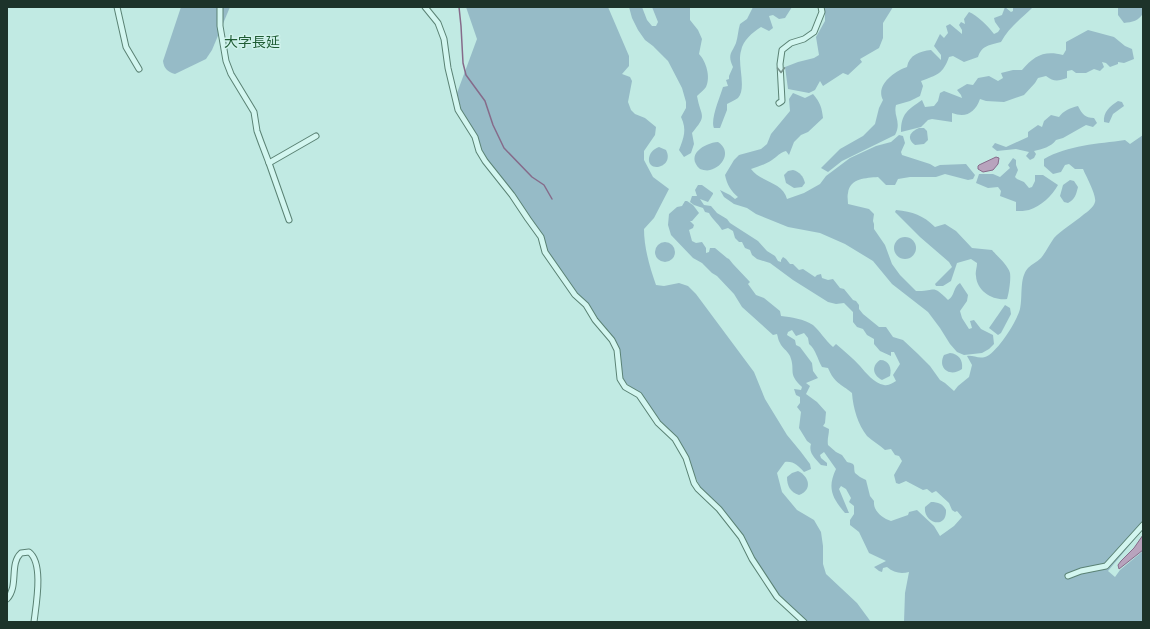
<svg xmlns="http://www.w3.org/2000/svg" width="1150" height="629" font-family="Georgia,'Noto Sans JP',serif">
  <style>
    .green { fill: #96bbc7; fill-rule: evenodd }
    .water { fill: #b8a3bd; stroke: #866b8a }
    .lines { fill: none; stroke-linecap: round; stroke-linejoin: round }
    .stream { stroke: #866b8a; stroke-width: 1.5 }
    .minor-casing { stroke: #5a8274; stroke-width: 7 }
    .minor { stroke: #d3f6f0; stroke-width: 5 }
    .oneway { stroke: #78948d }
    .labels { text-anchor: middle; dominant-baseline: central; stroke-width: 3; stroke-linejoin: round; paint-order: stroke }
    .quarter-label { font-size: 14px; fill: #1f5c34; stroke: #d0f2ec }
  </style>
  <rect width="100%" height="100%" fill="#c1eae3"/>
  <g class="green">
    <path d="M181,7H230L212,50L206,59L175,74C168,72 164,69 163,61Z"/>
    <path d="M466,7H608L629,56V66L622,74L630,77L632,81L628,102L631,110L635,114L645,118L656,127L655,135L644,151V160L653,177L669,189L654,218L644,229C644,248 650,268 656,285L664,286L679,283L688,286L696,294L754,372L765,399L787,435L801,452L810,464L811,469L804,472C798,466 794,461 785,462L777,473L782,492L797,510L814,520L821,532L823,546V564L826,574L857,603L871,622H808L778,595L756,561L743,537L721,507L701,489L677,438L659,421L641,394L628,385L622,378L619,351L560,269L486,159L478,140L461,109L457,93L477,39Z"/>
    <path d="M629,7H642L647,20L652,26H656L658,22L652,7H690V20L698,30L702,39L699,54C706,61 711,77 706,87C704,90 700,93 697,96C701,118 708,114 692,133L694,144L691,153L684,157L679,150C684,137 687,130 681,117L686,108V102L682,88L668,61L653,46L645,40L638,30L632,18Z"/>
    <path d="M753,7H792L785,18L779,19L773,15L769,16L773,28L769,31L761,27C752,33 743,40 741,51C737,64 747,88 738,98C735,100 731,102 727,104V110L720,128H714C710,120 720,97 723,87L728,86L726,80L729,79V76L733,67C727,54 732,53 736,43C738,37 738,30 740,24L747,19Z"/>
    <path d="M825,7H893L883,23V38L879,48L860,59L862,62L848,75L843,73L823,86L820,81L815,90L809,93L788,89L785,67L798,62L814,58L819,55L816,37L825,21Z"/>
    <path d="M1005,7L1011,12L1013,11V7H1033C1021,19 1009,27 1001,42C990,45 982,45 978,57L964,62L953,56L949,57C943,74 937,75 921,81L923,86L920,96L910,101L896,105C893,116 902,122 895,135L842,161L828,172L821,168L840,149L863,136L875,124L879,108L883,100C875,85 895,71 907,67C909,55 920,51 931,50L941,60V55L934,46L940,34L944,38L948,33L946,26L950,24L962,34V30L959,25L961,22L965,24L964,19L969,12C977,15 989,27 994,34L998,32L1000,29L995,22L994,18L1002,15Z"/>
    <path d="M1120,7H1142L1143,13C1139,21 1132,22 1124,23L1118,15V8Z"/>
    <path d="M1088,30L1114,37L1125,46L1132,49L1134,59L1124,63L1118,62V64L1110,67L1106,63L1102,62L1104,67L1100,71L1094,69L1086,73H1076L1072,70L1067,71V78C1058,81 1054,82 1046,76L1038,78L1035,83L1024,95L1004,102L986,101L980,99C975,113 966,118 952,113V122L932,119L928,120L921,127L901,132C901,113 908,110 922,100L925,107L934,106L938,101L940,93L944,91L962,98L961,95L957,90L967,84L973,85L978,78L989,76L998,81L1003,78L1001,73L1013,70H1022C1034,56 1044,50 1063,55L1066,50V42Z"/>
    <path d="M793,93L805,98L813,94C820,102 822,108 823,118L808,132L801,135L794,142L789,155L786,151C779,153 778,156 772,160C766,164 758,167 751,169C760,182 783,182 787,199L804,193L820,184L826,176L850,158L876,146L891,142L899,135L903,136L905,143L901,152L902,155L930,164L935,167L940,165L966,164L975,175L973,179L968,180L945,174L936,177H910L898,179L895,185H886L878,177C866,178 850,178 848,193C847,197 848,200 848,204L869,209L874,214L873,221L874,224V229L885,245L892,264L900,275L916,291C936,292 931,283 948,300C955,296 953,287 960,283L968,295L967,301L960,311L962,318L969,329L972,328L970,321L974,320L981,329L993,335L994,344L989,349L982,353L964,355L957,352L950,344L940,328L928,312L892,284L873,261L845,244L820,233L788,227L756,214L747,208L734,204L724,197L720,190L730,195L735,199L738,197C731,191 727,185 725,175L734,160L739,155L761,149L767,144L771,134L790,111L789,99Z"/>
    <path d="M1118,101L1122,102L1124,106L1113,114L1109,123L1104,122C1103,112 1110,106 1118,101Z"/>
    <path d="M1078,106C1082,114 1085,118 1094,118L1097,123L1093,127L1086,125L1063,138L1056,140C1051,147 1042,149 1034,151L1036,154L1034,158L1030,160L1026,156L1029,152L1016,149L997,151L992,147L995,143L1006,147L1028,137V132L1038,125L1042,127L1044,121L1051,115L1059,117C1063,111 1070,108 1078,106Z"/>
    <path d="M919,128H924L927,131L928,140L924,144L915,145C906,138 910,132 919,128Z"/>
    <path d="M1143,135V529L1108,571L1115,577L1120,570L1143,551V622H904L905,593L909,572C901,574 894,573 887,567L883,568L882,572L879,571L874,567L886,561L869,553L859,532L850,525V520L854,514V506L849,502L851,498L846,489L841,486L839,489L849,513H845C832,498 827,488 836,469L824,452L820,455L821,458L827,463V466L821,465C816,459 808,453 811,444L807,441L799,428L801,412L797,407L800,403V397L796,395L794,389L801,390L802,387C787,373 796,371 790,356C787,350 782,348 780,343C778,340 778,337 777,334L773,335L742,307L734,294L717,276L712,273L702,263L693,258L671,235L668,225L669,214L677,207L682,206L685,201H687L693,205L699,213L692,221H690L694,225L693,228L689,230L692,241L696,243L702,242L706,248V253L709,252L710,248H715L727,258L729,259L733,264L750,282L748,284L756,295L764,298L780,311L781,316C791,317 804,319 813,325C820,331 825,340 833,347L836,344C844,351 853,358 860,366C866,373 874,383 884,385C889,386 892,383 896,381L893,375L900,364L894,352H891V356L880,351L874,344V339L867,335L863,329L857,327L853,322V312L844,303L836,304L828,302L793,280L770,263L757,259L752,255L750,250L745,248L742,242H739L735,238L733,231L728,228L722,230C718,223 712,219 709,213L705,212L703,208L694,205L690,202L692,196H697L695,190L698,185H702L713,193V194L708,202L700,199L704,205L711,206L717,213L727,219L730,223L758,241L767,251L775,256L778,261L781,262V260L783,257L786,259L790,264H793L799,270L803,269L815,277L817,275L821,274L822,278L828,280L833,279L840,288L844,289L853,300L856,301L859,305V309L863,314L879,327H886L893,337L903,340L918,354L930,366L940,380L945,383L954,391L958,386L969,377L972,365L967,356C973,355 978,359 985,357C997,353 1017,321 1020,309C1023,296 1019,278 1028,268C1032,264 1037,262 1041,258C1046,252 1049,245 1054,238C1060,231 1075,222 1083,215C1087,212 1094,207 1095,202C1097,196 1086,176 1083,169H1075L1069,164L1065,165L1061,172L1053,174L1044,166V159C1068,145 1098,144 1125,140L1130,144ZM792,330L796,336L804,333L808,338L809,344C816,350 817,358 822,367L828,368C835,384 840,383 852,393C853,408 858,425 867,436C872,441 880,445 885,450L891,449L895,455L899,456L902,461L894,475L896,483L899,484L906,481L923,490L927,489L932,493L936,491L949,503L952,510L955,512L957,511L962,517L954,526L940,536L934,526L917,510L909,512L908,515L891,521C882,518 873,511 874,501L870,496L866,480L860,477L855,473C853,466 857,464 847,462L842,455L836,452L828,445C827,439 829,435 829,429L823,426L825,423L826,412L817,402L806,394L810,386L806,383L818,378L813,371L812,363L800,347L796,345L795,340L787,335L788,332Z"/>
    <path d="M718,142C732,151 723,167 710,170C707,171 703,170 700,169C685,155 704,143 718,142Z"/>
    <path d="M659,147L666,150C675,167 647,174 649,158C650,152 654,149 659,147Z"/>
    <path d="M1013,158L1016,160V165L1018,170L1015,177L1017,179L1024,182L1029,188L1032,187L1035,181V175H1043L1058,185C1052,196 1041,206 1029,210C1025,211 1020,211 1016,211V202L1000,196L1001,191L998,187L988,188L976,183L979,174H993L1000,177L1010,168L1008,165Z"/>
    <path d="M793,170C800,172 803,176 805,183L802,187L794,188L786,183L784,175L788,171Z"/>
    <path d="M1070,180L1074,181L1078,187C1076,195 1075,199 1068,203L1064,202L1060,196L1063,185Z"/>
    <path d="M896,210C913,212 923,215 935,227L945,224L956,231L972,248L992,250C997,256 1008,265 1010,273C1011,279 1009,293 1007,299C994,301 977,292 976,276C975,272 977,268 977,263L971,259L957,263L951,281L943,286H936L935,284L952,267L949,262L920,237L895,212Z"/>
    <circle cx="905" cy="248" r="11"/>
    <circle cx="665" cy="252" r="10"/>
    <path d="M1005,305L1010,308L1011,314L1001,333L998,335L989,328Z"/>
    <path d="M950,353C959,354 963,360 962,369C950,378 937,368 944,355Z"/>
    <path d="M880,360C889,360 892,368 890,376L882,380C874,376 870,367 880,360Z"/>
    <path d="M798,471C809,476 813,490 799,495C790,492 787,486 787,477L792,473Z"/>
    <path d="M931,502C938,502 943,504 946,510C947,530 923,523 925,507Z"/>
  </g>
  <g class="water">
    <path d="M996,157L999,158L998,164L993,170L983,172L978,169V166L979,165Z"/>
    <path d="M1143,535V550L1119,569L1118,565L1121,561L1134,548Z"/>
  </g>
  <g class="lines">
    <path class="stream" d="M459,7L461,26L463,63L466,75L485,101L493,125L504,148L532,177L544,185L552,199"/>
    <g class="minor-casing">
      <g id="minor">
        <path d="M117,7L126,47L139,69"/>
        <path d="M220,7V26L226,61L231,74L254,112L257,131L261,142L269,163L289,220"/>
        <path d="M425,7L438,23L444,39L448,68L458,110L475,137L479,151L485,161L512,195L528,219L541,237L545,252L575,295L586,305L595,320L612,340L617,350L620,379L625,387L639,395L658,423L675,439L686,458L694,483L698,489L719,509L741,537L752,559L777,597L804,622"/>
        <path d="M779,103L782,101L780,64L782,50L791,43L804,39L814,32L822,12L821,7"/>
        <path d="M269,163L316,136"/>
        <path d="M1068,576L1081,571L1106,566L1143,525"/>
        <path d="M7,599C19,586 9,564 21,553L29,552C44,563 36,605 34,622"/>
      </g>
    </g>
    <use href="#minor" class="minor"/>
  </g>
  <defs><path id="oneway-chevron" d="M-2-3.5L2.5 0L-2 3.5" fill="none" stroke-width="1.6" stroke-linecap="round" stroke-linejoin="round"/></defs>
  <use class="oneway" href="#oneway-chevron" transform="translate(781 70) rotate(89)"/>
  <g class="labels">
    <g class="quarter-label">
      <text x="252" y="41">大字長延</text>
    </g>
  </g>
  <rect width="1150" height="629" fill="none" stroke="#1d332a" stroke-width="16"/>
</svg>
